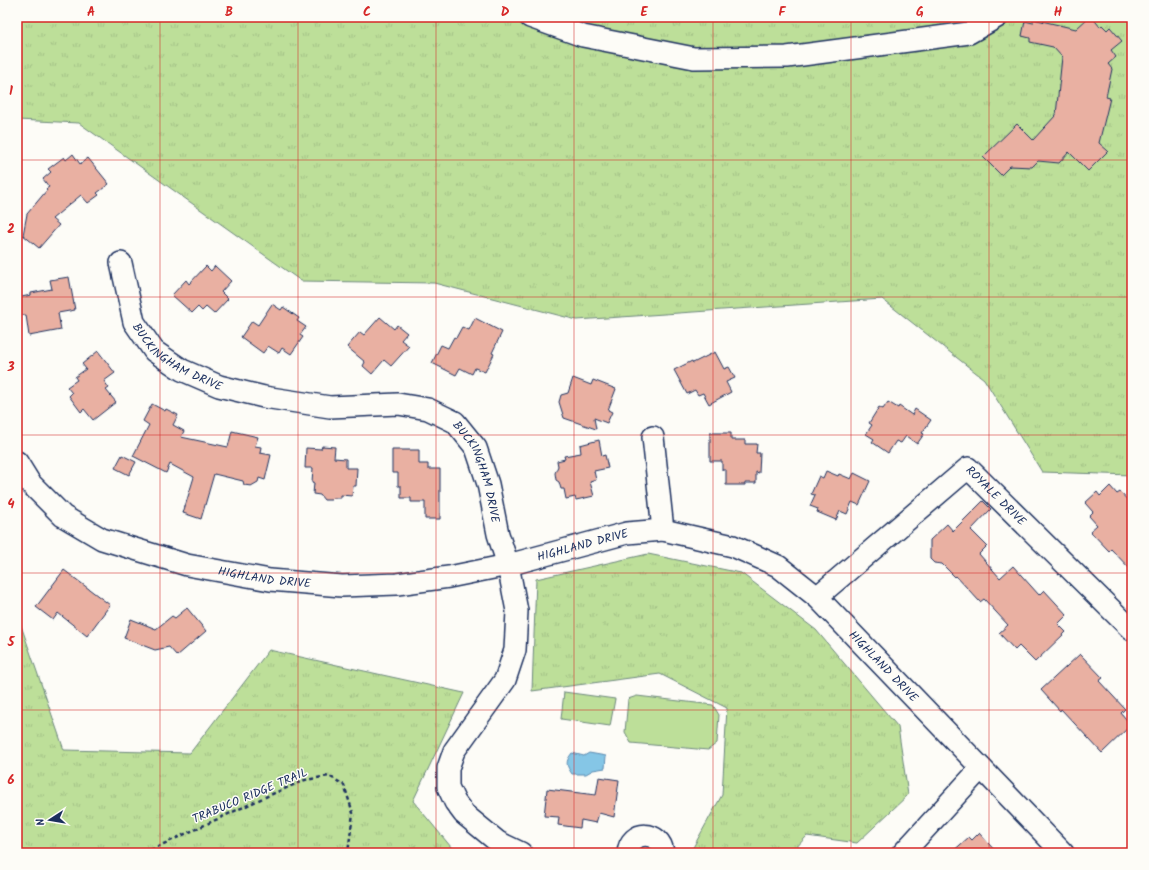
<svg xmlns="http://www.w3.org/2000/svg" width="1149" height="870" font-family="Kalam,sans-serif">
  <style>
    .grass { fill: url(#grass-tufts); stroke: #6c877c }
    .pitch { fill: #bddf99; stroke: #6c877c }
    .water { fill: #85c6e6; stroke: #5b8ab0 }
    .building { fill: #e9b0a2; stroke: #1b2f5e }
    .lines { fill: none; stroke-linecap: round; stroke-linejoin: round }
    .minor-casing { stroke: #1b2f5e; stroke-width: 24 }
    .path { stroke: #1b2f5e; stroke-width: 2.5; stroke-dasharray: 4 3; stroke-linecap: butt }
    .minor { stroke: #fdfcf7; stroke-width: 21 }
    .grid { fill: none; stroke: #d62828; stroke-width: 1; stroke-opacity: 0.55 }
    .labels { text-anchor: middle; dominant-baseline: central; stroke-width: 3; stroke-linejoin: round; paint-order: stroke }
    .street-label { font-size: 12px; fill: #1b2f5e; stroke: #fdfcf7 }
    .neatline { fill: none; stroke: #d62828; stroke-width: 1.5 }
    .grid-label { font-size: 13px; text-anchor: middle; font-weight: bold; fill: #d62828 }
  </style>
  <defs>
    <pattern id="grass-tufts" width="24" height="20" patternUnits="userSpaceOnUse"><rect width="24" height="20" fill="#bddf99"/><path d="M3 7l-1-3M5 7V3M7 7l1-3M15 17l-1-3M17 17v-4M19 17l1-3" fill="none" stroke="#a2c086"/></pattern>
  </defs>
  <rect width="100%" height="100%" fill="#fdfcf7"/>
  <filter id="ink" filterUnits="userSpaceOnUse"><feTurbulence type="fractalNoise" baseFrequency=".025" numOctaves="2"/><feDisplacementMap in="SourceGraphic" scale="8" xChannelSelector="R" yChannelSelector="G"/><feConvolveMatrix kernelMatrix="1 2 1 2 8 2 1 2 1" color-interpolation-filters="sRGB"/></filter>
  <g filter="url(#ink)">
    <g class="grass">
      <path d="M17,17H1132V475L1042,472L984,379L882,299L577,320L434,283L301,281L79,123L17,120Z"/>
      <path d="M648,554L741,573L816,630L898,727L908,795L857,843L807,836L791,853H690L722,795L727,708L660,674L532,691L536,579Z"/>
      <path d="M17,614L64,750L190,753L269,650L464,693L413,801L456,853H17Z"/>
    </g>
    <g class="pitch">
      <path d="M564,692L615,699L610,726L561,719Z"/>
      <path d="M637,696L713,705L719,715L717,743L708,750L631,743L625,732L628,699Z"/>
    </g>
    <path class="water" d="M572,753L584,756L589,753L606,756L605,768L593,770L586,774H572C566,765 565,762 572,753Z"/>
    <g class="building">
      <path d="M1089,17H1092L1100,27L1102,25L1107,30L1110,27L1122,41L1111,50L1116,57L1108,64L1112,69L1106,97L1110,98L1099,143L1108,151L1088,171L1069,152L1059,163L1038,161L1032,167L1010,166L1001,175L983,157L1017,124L1033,140L1056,115L1062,57L1053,47L1030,42V38L1022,36L1025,21L1033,23V19L1076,29Z"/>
      <path d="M73,154L80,164L88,158L109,184L97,193L99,195L88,203L81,195L52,219L59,225L39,248L23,235L27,214L47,190L46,189L49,187L43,179L51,172L48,169L64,157L66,160Z"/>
      <path d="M206,266L211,271L215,266L231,281L221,292L228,299L214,314L206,307L202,311L198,307L192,313L172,295L186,280L189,284Z"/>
      <path d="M69,277L75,310L58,313L61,330L29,336L26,315L17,316V298L31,295V293L52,289L50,280Z"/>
      <path d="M272,304L281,310L283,307L299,318L297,321L306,327L300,335L303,337L291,354L282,348L279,353L268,346L263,353L241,337L252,321L258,325Z"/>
      <path d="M380,317L394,329L397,325L407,333L401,340L409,346L391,366L384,360L372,374L363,366L365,362L347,347L360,332L364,335Z"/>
      <path d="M475,318L502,332L492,353L494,354L485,372L475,368L472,374L460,368L456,375L432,363L441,345L448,348L454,337L456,338L462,327L469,330Z"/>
      <path d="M98,351L115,373L104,381L109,388L106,390L116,402L93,420L84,409L81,412L69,396L72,393L67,387L77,380L75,377L86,369L82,364Z"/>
      <path d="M715,352L724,369L729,367L735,378L726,382L731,392L709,404L703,393L698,395L695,390L687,394L674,370L692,361L693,363Z"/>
      <path d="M573,378L591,385L593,380L616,389L608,410L612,412L607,423L594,418L596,429L564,418L559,402L561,395L568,393Z"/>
      <path d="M888,402L898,408L899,406L912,415L915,409L931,420L922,433L924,434L917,444L906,436L901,443L896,441L888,453L872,442L874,439L866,434L872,425L869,423L879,407L883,409Z"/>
      <path d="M152,404L165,411L166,409L178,415L173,425L184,431L181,437L228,447L232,431L258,437L255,446L261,447L260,453L271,455L265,480L259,478L258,482L251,486L244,485L243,481L214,474L201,519L183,513L194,477L170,464L166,473L133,456L149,425L143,421Z"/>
      <path d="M710,433H731V440H745V444H757L756,453H760L759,473L756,472V483H745V485H726V470H722V461H710Z"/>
      <path d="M599,440L602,456L605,455L608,468L594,471L596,480L590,482L594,496L576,500L575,497L566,499L564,489H561L559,482L556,480L555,473L558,466L557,461L565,459L564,456L581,453L580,445Z"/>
      <path d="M322,446L335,447L334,458L346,459V468H357L356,486H353L352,496L341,495V498H332L331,500H324L320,495L313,494L314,483L312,482L313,468H305L306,448L321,449Z"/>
      <path d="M392,450H419V464H428V469H440V519H425V502H411V498H401V486H398V473H392Z"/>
      <path d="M122,455L136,462L129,475L115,468Z"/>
      <path d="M826,471L838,476L839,474L851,479L854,473L870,481L859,505L852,502L847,514L840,511L836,520L817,512L818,509L810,506L815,495L811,494L819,476L823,478Z"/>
      <path d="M1110,486L1117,494L1120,492L1132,505V571L1111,549L1109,551L1090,531L1097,525L1089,516L1093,512L1085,503L1097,492L1100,496Z"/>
      <path d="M983,501L991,509L971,530L987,546L979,554L1000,578L1013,566L1039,595L1044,590L1067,615L1058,624L1066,632L1035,662L1019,646L1015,650L999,633L1008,625L984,599L980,602L956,576L955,577L942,564L934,563L930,559V540L947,524L953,531Z"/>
      <path d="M64,570L110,605L87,636L58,613L53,620L36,607Z"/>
      <path d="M187,608L206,631L177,656L169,647L155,650L124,638L131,619L156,629L172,616L175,618Z"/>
      <path d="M1080,654L1103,678L1099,681L1125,709L1121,713L1131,725L1102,753L1061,709L1060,711L1041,690Z"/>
      <path d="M599,777L619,780L614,817L599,813L596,823L581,820L580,828L558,825L559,817L544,816L547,789L596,795Z"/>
      <path d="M979,833L997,853H951L969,837L972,840Z"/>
    </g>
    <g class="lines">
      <g class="minor-casing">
        <g id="minor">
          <path d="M530,17L583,36L694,58L787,57L969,33L997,17"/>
          <path id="s1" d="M121,263L134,322L154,351L182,370L219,386L264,397L330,407L398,404L428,409L455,422L476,448L488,484L498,534L508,565L517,611L515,650L505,680L454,751L448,768V787L455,802L464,814L498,842L521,853"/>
          <path d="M653,437L663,530"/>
          <path id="s2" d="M17,462L30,483L63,516L102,539L187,565L270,580L342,586L397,584L449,577L508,565L627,533L663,530L733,546L778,566L817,597L1063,853"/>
          <path id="s3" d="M817,597L968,468L1132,630"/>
          <path d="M628,853C630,829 661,830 663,853"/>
          <path d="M903,853L981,768"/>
        </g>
      </g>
      <path class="path" d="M144,853L263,798L305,780L329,776L344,785L353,813L348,853"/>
      <use href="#minor" class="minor"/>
    </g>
  </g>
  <path class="grid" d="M160,17V853M298,17V853M436,17V853M574,17V853M713,17V853M851,17V853M989,17V853M17,160H1132M17,297H1132M17,435H1132M17,573H1132M17,710H1132"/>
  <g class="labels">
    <g class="street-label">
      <text stroke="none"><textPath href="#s1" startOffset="118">BUCKINGHAM DRIVE</textPath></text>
      <text stroke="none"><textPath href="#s1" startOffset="467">BUCKINGHAM DRIVE</textPath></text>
      <text stroke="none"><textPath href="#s3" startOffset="238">ROYALE DRIVE</textPath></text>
      <text stroke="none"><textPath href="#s2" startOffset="607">HIGHLAND DRIVE</textPath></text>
      <text stroke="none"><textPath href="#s2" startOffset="284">HIGHLAND DRIVE</textPath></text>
      <text stroke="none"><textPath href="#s2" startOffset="956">HIGHLAND DRIVE</textPath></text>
      <text transform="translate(250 796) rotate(-23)">TRABUCO RIDGE TRAIL</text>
    </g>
  </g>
  <rect width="1149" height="870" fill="none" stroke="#fdfcf7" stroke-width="44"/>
  <g transform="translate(50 820) rotate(258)" stroke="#fdfcf7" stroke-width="3" paint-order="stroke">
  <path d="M0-3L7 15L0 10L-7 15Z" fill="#1b2f5e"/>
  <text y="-6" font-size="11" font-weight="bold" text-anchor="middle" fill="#1b2f5e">N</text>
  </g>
  <rect x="22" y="22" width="1105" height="826" class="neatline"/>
  <g class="grid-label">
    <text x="91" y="16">A</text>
    <text x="229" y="16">B</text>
    <text x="367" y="16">C</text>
    <text x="505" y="16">D</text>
    <text x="644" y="16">E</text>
    <text x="782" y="16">F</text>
    <text x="920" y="16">G</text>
    <text x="1058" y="16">H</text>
    <text x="11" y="95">1</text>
    <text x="11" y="233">2</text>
    <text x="11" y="371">3</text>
    <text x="11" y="508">4</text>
    <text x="11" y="646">5</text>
    <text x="11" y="784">6</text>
  </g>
</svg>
